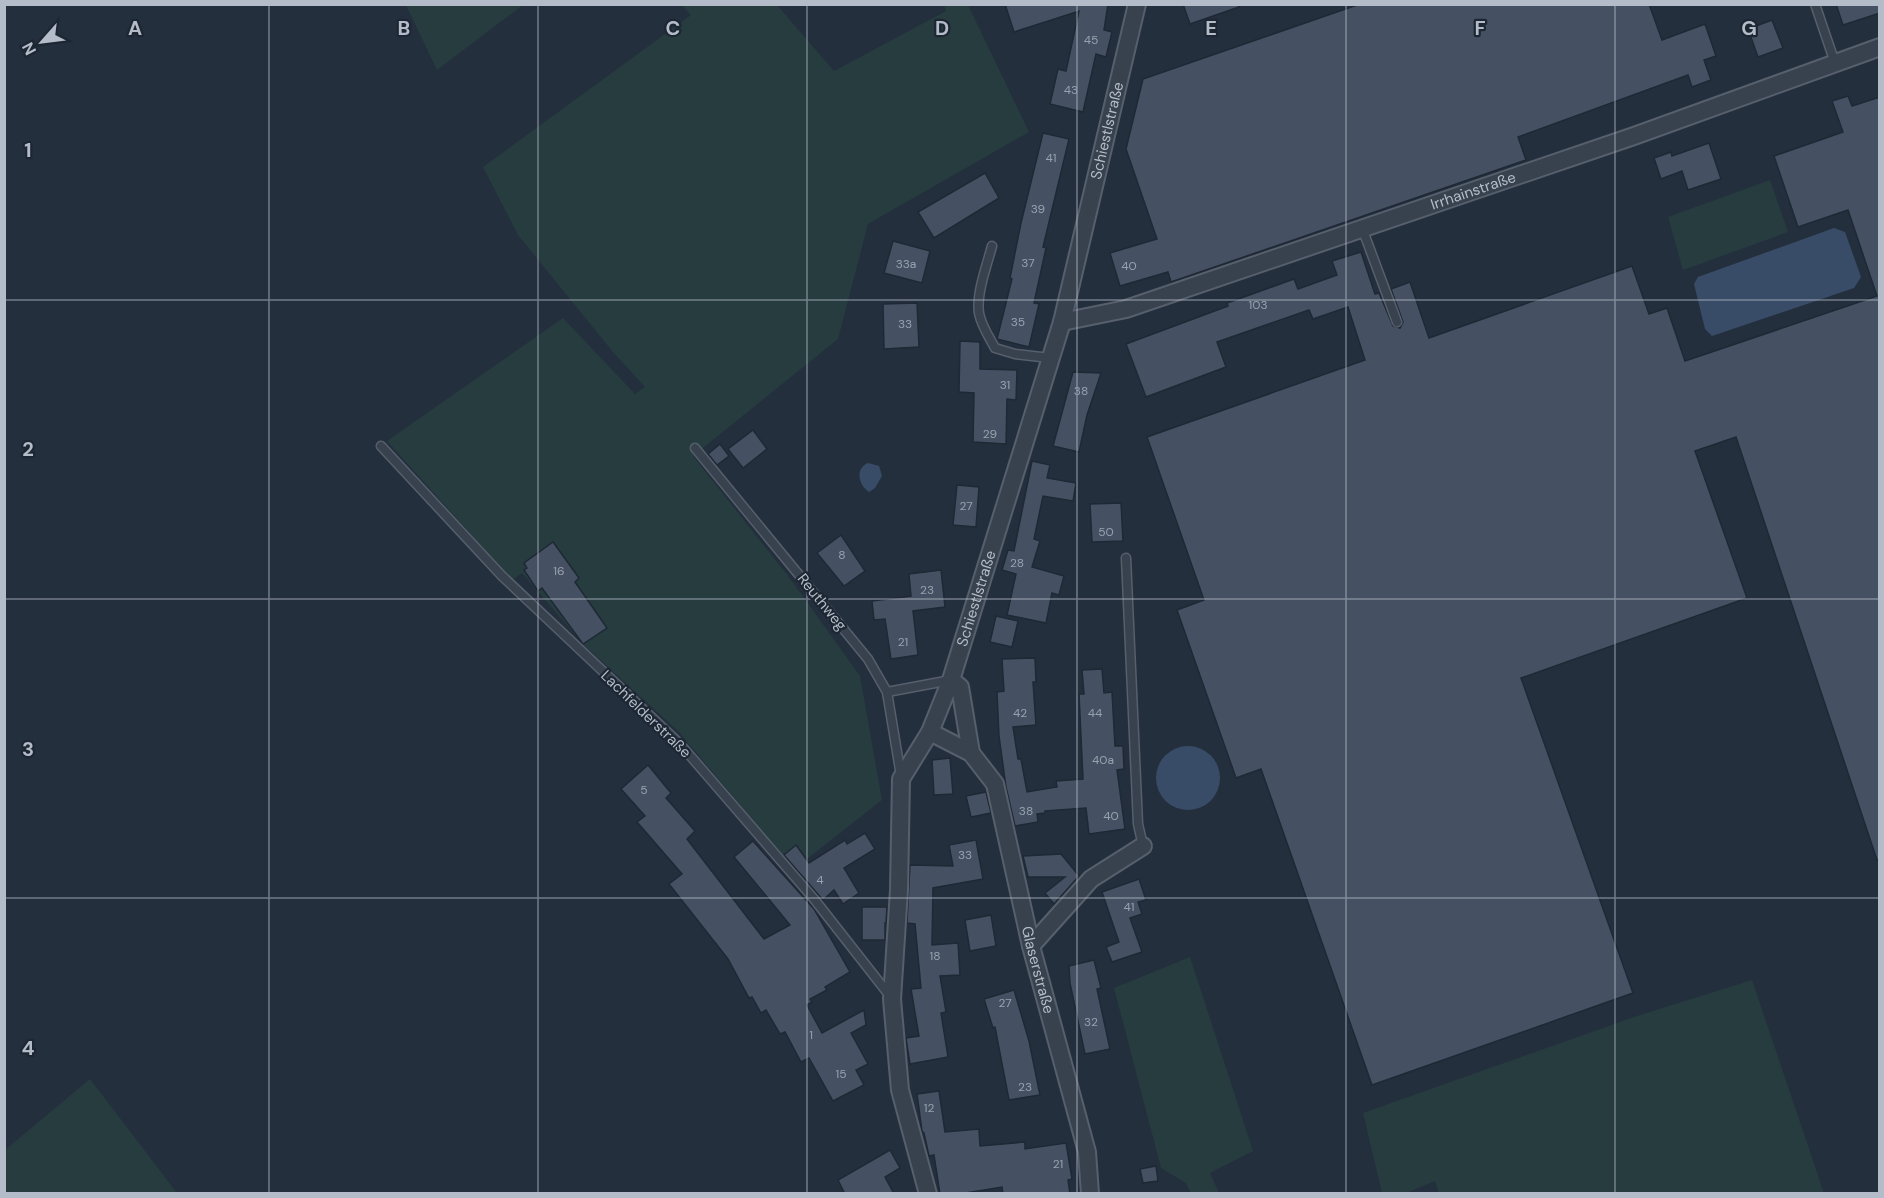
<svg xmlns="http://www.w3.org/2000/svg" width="1884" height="1198" font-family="'DM Sans',sans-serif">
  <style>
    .green { fill: #263c3f }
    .water { fill: #394c67 }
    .building { fill: #455162; stroke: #1f2835; stroke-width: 1.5 }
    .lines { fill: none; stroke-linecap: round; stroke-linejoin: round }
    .service-casing { stroke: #565f6c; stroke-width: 11 }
    .minor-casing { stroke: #565f6c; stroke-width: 20 }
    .service { stroke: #38414e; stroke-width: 8 }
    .minor { stroke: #38414e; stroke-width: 16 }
    .grid { fill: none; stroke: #b4bcc9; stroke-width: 1.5; stroke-opacity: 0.55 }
    .labels { text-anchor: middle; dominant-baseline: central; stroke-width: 4.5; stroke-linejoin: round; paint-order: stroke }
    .number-label { font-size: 12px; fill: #98a1af }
    .street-label { font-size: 15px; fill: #b4bcc9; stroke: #1d2633 }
    .grid-label { font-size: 20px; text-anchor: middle; font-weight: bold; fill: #b4bcc9; stroke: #1d2633; stroke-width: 4.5; stroke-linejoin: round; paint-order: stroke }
  </style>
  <rect width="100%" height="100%" fill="#242f3e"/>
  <g class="green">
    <path d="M406,5H523L437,70Z"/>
    <path d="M682,5H777L834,71L946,11L944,5H968L1029,132L868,224L838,339L693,456L789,577L860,676L882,800L794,869L679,732L583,644L522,573L512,580L387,441L563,318L635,394L645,387L613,352L518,235L483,167L691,15Z"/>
    <path d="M1770,180L1788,232L1683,270L1668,217Z"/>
    <path d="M1190,957L1253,1151L1210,1173L1219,1193H1191L1186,1183L1161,1168L1114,988Z"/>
    <path d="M1752,980L1824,1193L1439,1194L1435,1181L1406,1193H1382L1363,1113L1637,1016Z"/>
    <path d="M90,1079L177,1193H5V1150Z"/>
  </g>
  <g class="water">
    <path d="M1834,228L1845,232L1861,277L1854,288L1712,336L1705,329L1694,284L1698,277Z"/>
    <path d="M868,463L879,466L882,476L875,488L869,492C858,485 855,468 868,463Z"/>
    <circle cx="1188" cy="778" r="32"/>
  </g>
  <g class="building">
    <path d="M1005,4H1108L1104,30L1112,32L1106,57L1096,54L1083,112L1050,104L1058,69L1066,71L1079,11L1014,32Z"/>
    <path d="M1183,4H1238L1239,7L1190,24Z"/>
    <path d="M1360,4H1649L1662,40L1705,24L1716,56L1704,60L1711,80L1692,87L1688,75L1518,137L1526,160L1171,282L1168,272L1120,286L1110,253L1157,239L1126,149L1143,79Z"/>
    <path d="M1836,4H1880V13L1843,25Z"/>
    <path d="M1772,20L1783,48L1758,57L1748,29Z"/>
    <path d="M1848,96L1852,106L1880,97V859L1877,860L1736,437L1695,451L1747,598L1521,678L1633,993L1372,1085L1261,769L1236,778L1177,610L1204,600L1147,437L1365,360L1348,307L1313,319L1309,310L1217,342L1226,367L1146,397L1126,344L1228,306L1227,303L1294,279L1298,289L1337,275L1332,261L1361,252L1375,294L1379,293L1393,326L1400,328L1403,322L1391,289L1410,282L1429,338L1632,266L1649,314L1667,308L1685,361L1877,296L1848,210L1798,227L1774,156L1843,132L1832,101Z"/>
    <path d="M1043,133L1069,139L1043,247L1046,248L1034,303L1039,304L1029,347L997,339L1012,279L1010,278L1021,223Z"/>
    <path d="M1709,143L1721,179L1688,190L1682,171L1661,179L1654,158L1671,152L1672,156Z"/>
    <path d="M985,173L999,198L934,238L918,212Z"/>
    <path d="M893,241L930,251L922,283L884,273Z"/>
    <path d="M917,303L919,347L884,349L883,304Z"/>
    <path d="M960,341L980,342V369L1017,370L1016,400L1007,399L1006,444L973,442L974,393L959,392Z"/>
    <path d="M1073,372L1101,373L1087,415L1079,452L1053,446Z"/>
    <path d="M753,430L767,449L743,468L728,449Z"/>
    <path d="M720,444L729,456L717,465L708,454Z"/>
    <path d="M1032,461L1050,465L1047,478L1076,483L1073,501L1043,496L1034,539L1040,541L1032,567L1064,576L1059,595L1052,593L1046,623L1007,615L1016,574L1002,570L1008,550L1014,551Z"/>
    <path d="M957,485L979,487L976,527L953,525Z"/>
    <path d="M1121,503L1123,541L1092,542L1090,504Z"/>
    <path d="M841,535L865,571L844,586L817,553Z"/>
    <path d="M553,542L579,578L575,582L607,628L583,644L542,588L538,591L524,570L527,568L524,563Z"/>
    <path d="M941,570L945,607L913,611L918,655L891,659L885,619L874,620L872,601L911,596L909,574Z"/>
    <path d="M996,616L1018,621L1012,647L990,642Z"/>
    <path d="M1035,658L1036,682H1033L1036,725L1013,727L1018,759H1021L1027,792L1057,787L1056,781L1083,779L1079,694H1084L1082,670L1102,669L1104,693L1112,692L1115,746H1123L1124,769L1117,770L1125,829L1089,834L1086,808L1045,811V813L1037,814L1038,822L1015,826L1006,787L999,736L997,692L1004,691L1002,659Z"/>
    <path d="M950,758L953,794L934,795L932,760Z"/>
    <path d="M648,765L671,793L666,798L695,831L687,839L764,939L790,925L734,857L753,841L814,909L850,972L825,987L827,990L810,999L812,1002L807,1005L822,1033L864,1010L866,1025L851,1033L868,1064L856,1070L864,1085L833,1101L809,1058L801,1062L785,1032L780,1034L766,1010L761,1013L752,997L749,998L728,959L669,884L682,874L637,822L645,816L621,789Z"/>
    <path d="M986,792L991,813L971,817L966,796Z"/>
    <path d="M865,833L875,849L844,868L859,893L843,904L834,890L823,900L784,855L796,845L809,863L845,840L847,844Z"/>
    <path d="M976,840L983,879L933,888L932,945L958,943L960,975L940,976L946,1012L941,1013L948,1057L910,1064L906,1038L919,1036L911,989L921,988L915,924L907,923L910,865L953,866L949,845Z"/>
    <path d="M1061,854L1079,876L1054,904L1045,893L1065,877H1028L1023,856Z"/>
    <path d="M1139,879L1146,900L1138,902L1142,914L1130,918L1142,952L1112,962L1106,947L1119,942L1102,892Z"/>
    <path d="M862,907H887L886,923H885V940H862Z"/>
    <path d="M991,915L996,946L970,951L965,920Z"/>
    <path d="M1094,960L1101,988L1097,989L1110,1049L1085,1054L1070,983L1069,966Z"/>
    <path d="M1014,990L1029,1041L1040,1095L1009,1100L995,1027L993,1028L984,999Z"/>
    <path d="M939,1091L945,1132L979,1129L980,1146L1025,1142V1149L1066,1143L1072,1179L1068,1180L1070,1194H1003L1002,1187L959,1194H940L934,1155L929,1156L924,1133L922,1131L917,1094Z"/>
    <path d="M890,1150L900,1168L885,1177L894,1194H845L838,1180Z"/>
    <path d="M1156,1166L1158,1181L1143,1183L1140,1169Z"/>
  </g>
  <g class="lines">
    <g class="service-casing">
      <g id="service">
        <path d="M1815,4L1835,63"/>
        <path d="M1362,228L1397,322"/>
        <path d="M992,246C987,265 976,294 979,313C981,325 989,337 995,348L1015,354L1050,358"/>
        <path d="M381,446L502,576L680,744L814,899L890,996"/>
        <path d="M695,448L868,659L887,692L901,776"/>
        <path d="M1126,558L1138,824L1143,846"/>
        <path d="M887,692L951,680"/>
      </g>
    </g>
    <g class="minor-casing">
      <g id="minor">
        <path id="s1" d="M1062,322L1126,309L1634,136L1880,47"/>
        <path d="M951,680L960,687L971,753"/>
        <path id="s2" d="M930,732L971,753L995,784L1031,946L1087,1152L1090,1194"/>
        <path d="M1031,946L1091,879L1143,846"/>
        <path id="s3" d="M928,1194L900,1090L892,999L899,890L901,779L930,732L951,680L1062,322L1137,4"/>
      </g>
    </g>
    <use href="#service" class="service"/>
    <use href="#minor" class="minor"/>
  </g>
  <path class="grid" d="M269,4V1194M538,4V1194M807,4V1194M1077,4V1194M1346,4V1194M1615,4V1194M4,300H1880M4,599H1880M4,898H1880"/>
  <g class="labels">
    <g class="number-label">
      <text x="1091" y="40">45</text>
      <text x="1071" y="90">43</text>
      <text x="1051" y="158">41</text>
      <text x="1038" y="209">39</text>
      <text x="1028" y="263">37</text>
      <text x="906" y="264">33a</text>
      <text x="1129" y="266">40</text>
      <text x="1258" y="305">103</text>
      <text x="1018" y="322">35</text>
      <text x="905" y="324">33</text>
      <text x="1005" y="385">31</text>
      <text x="1081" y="391">38</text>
      <text x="990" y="434">29</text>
      <text x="966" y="506">27</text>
      <text x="1106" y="532">50</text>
      <text x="842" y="555">8</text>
      <text x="1017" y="563">28</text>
      <text x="559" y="571">16</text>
      <text x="927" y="590">23</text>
      <text x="903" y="642">21</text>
      <text x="1020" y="713">42</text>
      <text x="1095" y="713">44</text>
      <text x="1103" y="760">40a</text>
      <text x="644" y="790">5</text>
      <text x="1026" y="811">38</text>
      <text x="1111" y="816">40</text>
      <text x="965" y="855">33</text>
      <text x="820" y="880">4</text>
      <text x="1129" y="907">41</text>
      <text x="935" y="956">18</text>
      <text x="1005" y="1003">27</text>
      <text x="1091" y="1022">32</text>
      <text x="811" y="1035">1</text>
      <text x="841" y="1074">15</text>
      <text x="1025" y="1087">23</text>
      <text x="929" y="1108">12</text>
      <text x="1058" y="1164">21</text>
    </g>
    <g class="street-label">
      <text stroke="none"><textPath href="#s3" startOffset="1102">Schiestlstraße</textPath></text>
      <text stroke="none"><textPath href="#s1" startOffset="432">Irrhainstraße</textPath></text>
      <text stroke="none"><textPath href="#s3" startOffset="616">Schiestlstraße</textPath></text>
      <text transform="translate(822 602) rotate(51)">Reuthweg</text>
      <text transform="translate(646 714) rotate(44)">Lachfelderstraße</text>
      <text stroke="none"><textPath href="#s2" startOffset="276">Glaserstraße</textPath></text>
    </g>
  </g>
  <g class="grid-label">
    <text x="135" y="35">A</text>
    <text x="404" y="35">B</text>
    <text x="673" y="35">C</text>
    <text x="942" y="35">D</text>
    <text x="1211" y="35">E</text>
    <text x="1480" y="35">F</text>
    <text x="1749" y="35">G</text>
    <text x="28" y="157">1</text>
    <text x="28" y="456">2</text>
    <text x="28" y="756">3</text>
    <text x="28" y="1055">4</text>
  </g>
  <rect width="1884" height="1198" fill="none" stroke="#b4bcc9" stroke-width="12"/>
  <g transform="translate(42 42) rotate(242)" stroke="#1d2633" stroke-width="4.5" paint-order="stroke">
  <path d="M0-4.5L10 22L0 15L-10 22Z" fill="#b4bcc9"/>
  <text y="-9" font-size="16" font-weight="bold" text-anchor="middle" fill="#b4bcc9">N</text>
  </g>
</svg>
